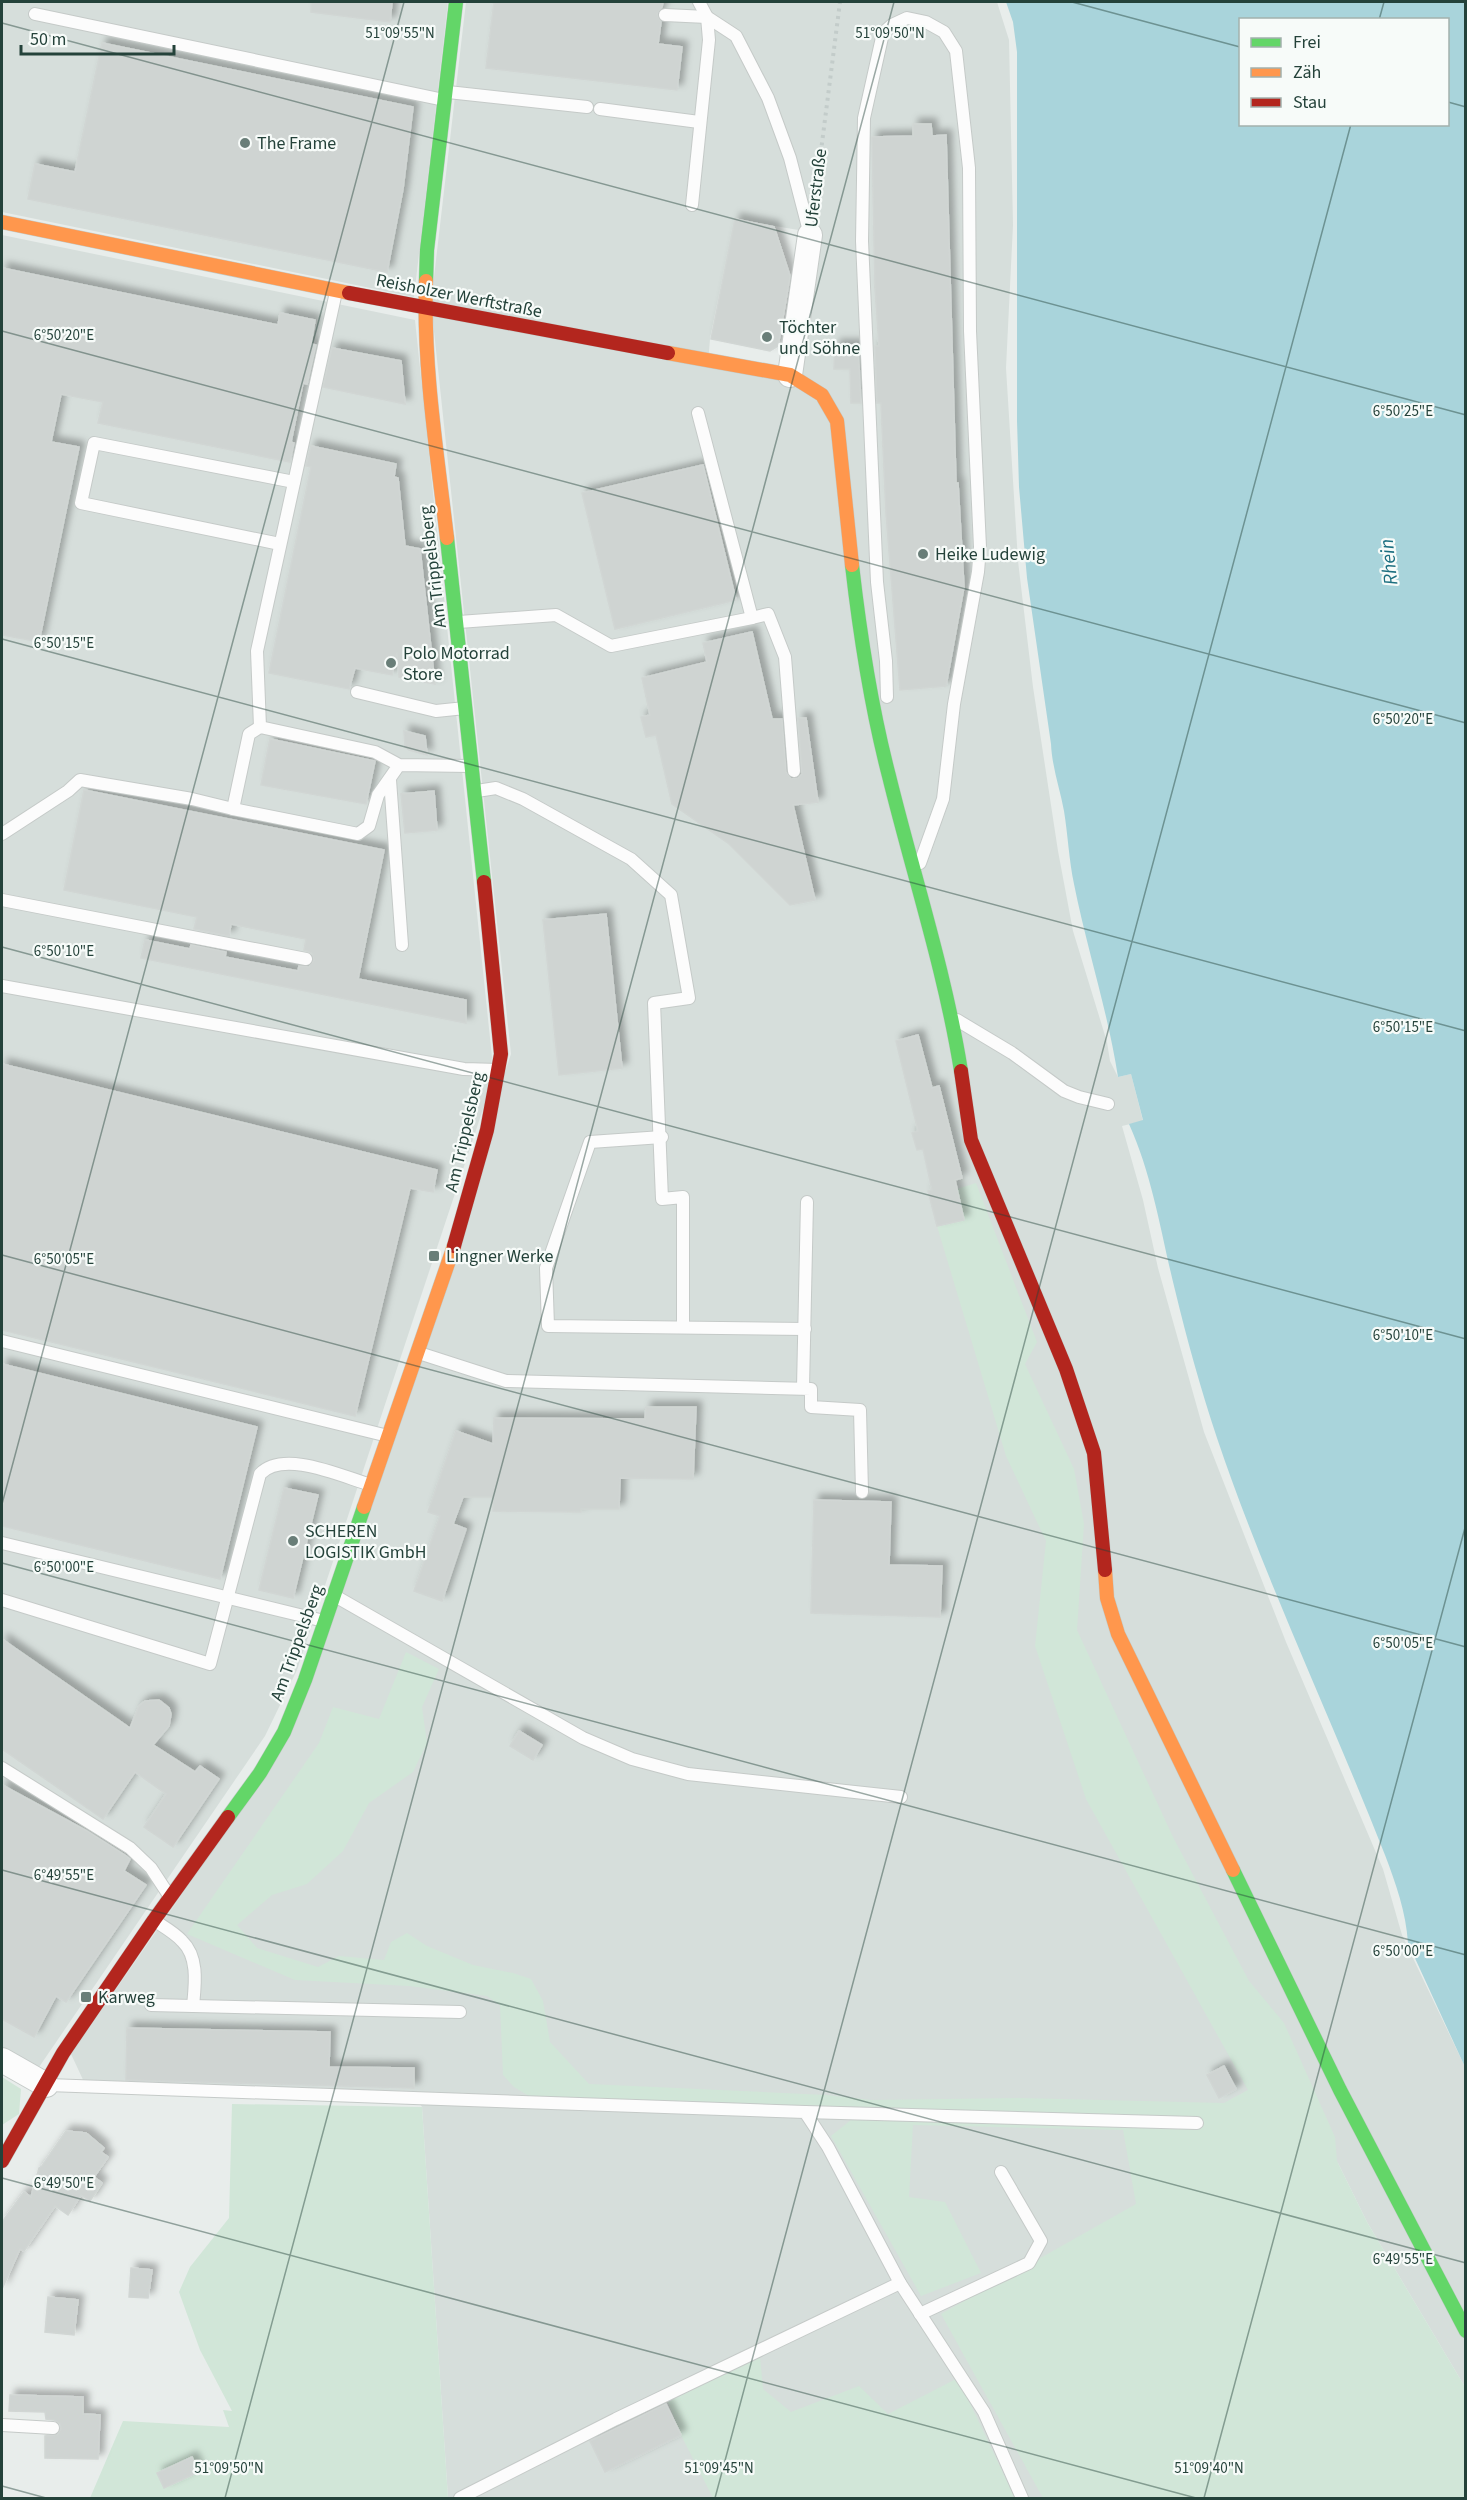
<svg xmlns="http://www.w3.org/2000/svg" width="1467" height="2500" font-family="'Source Sans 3',sans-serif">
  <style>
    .built { fill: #d6dedb; fill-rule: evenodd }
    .green { fill: #d1e6d8 }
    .water { fill: #a9d4db; fill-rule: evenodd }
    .building { fill: #cfd4d2; stroke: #d1d6d4; stroke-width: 1.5; filter: url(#shadow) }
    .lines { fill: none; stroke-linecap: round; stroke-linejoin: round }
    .lane-casing { stroke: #c5cac8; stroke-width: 14 }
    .street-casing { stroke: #c5cac8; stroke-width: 26 }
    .fast-casing { stroke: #c3cbc8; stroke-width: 15 }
    .slow-casing { stroke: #c3cbc8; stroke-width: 15 }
    .jam-casing { stroke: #c3cbc8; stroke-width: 15 }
    .path { stroke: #c3ccca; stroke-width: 4; stroke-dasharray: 3 4.5; stroke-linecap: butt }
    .lane { stroke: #fcfcfc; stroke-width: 12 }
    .street { stroke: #fcfcfc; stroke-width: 24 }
    .fast { stroke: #63d668; stroke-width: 14 }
    .slow { stroke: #ff974d; stroke-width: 14 }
    .jam { stroke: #b3261e; stroke-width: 14 }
    .ticks { fill: none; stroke: #24423a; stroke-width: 1.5; stroke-opacity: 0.45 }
    .poi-dot { fill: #697e78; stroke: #f7fbf9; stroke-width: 2 }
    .labels { text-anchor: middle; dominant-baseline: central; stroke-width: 4.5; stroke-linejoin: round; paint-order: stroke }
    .poi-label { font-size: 18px; fill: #24423a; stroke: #f7fbf9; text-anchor: start }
    .street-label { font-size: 18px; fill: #24423a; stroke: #f7fbf9 }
    .water-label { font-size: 20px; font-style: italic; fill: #1c6f80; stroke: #f7fbf9 }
    .ticks-label { font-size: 15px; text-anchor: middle; fill: #24423a; stroke: #f7fbf9; stroke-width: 4.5; stroke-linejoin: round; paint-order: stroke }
  </style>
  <defs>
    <filter id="shadow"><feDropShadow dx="5.5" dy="-5.5" stdDeviation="3" flood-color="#0004"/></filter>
  </defs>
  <rect width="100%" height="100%" fill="#e8edeb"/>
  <g class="built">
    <path d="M2,2H448L414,297L2,212Z"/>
    <path d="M466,2H997L1009,40L1013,225L1006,368L1018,561L1033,687L1058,851L1073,931L1107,1042L1110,1061L1118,1077L1131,1074L1143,1121L1122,1126L1143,1200L1158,1268L1204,1432L1286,1642L1383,1869L1402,1935L1465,2067V2387L1367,2222L1337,2161L1460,2498H448L422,2107L419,2102L85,2084L71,2054L278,1756L511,1054L431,303ZM735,219L810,232L776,378L708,363L710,339Z"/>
    <path d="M2,235L415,320L492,1057L485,1103L297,1670L265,1736L35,2073L2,2054Z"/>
  </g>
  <g class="green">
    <path d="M976,1183L1037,1342L1025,1364L1074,1469L1084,1524L1077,1630L1173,1837L1249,1981L1284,2023L1335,2137L1337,2161L1367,2222L1465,2387V2498H1043L941,2314L1136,2204L1123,2130L913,2125L909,2197L945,2202L981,2273L921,2296L831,2136L867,2107L570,2100L539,2102L514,2087L503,2075L500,2005L487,1996L409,1986L295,1980L187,1934L319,1743L333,1707L379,1719L406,1652L439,1669L422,1707L427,1743L413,1772L369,1803L343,1851L307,1884L272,1895L237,1925L257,1948L318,1967L339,1956L384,1960L391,1942L407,1933L427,1946L473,1965L513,1973L531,1979L543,2001L550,2042L589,2084L826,2095L871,2100L1020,2098L1224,2103L1248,2090L1086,1799L1035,1646L1046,1541L1006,1456L937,1226L964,1220L957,1189Z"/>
    <path d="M2,2077L21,2089L19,2114L2,2125Z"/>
    <path d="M232,2104L422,2107L448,2498H90L123,2421L229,2427L223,2410L232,2411L200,2350L179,2292L190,2267L229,2218Z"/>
    <path d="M760,2357L763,2389L791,2412L859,2386L888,2414L958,2378L1015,2498H713L681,2435L668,2402Z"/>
  </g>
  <path class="water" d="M1006,2H1465V2067L1408,1943C1406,1912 1396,1884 1385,1855C1330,1715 1265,1580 1217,1438C1201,1390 1187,1340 1175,1290C1161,1234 1153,1177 1129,1124L1143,1120L1131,1074L1118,1077C1108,1012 1087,949 1074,884C1069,860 1068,836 1064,811C1060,789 1052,767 1051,744L1027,578L1019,487L1017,421V52L1013,22ZM1240,20H1448V124H1240Z"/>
  <g class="building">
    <path d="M311,2H392L390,22L311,12Z"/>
    <path d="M494,2H663L662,7L657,14L661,22L658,44L682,47L677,90L486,68Z"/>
    <path d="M102,43L413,107L403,189L387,272L28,199L35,164L75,172Z"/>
    <path d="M913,124H931L932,136L946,135L956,483H958L964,587L946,686L900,690L886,513L881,403H877L875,346H879L875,288L872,137L913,136Z"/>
    <path d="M735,219L774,227L790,276L778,346L770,351L711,339Z"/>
    <path d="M2,268L278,325L280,313L315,320L311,344L316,345L307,384L303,383L291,442L294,443L290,462L98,423L103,402L61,394L51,442L79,447L39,642L2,635Z"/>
    <path d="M835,345H858L861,403H851L850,369H834Z"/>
    <path d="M332,348L401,361L405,404L323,387Z"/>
    <path d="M311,446L396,464L394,477L398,478L405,546L420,549L435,684L399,677L397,652L392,675L355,668L349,689L269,673L311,467L306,466Z"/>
    <path d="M703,465L736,600L615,629L582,493Z"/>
    <path d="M752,632L772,719H782L786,772L791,779L798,778L802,774L798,718H806L818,802L793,805L815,900L790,905L729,844L672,804L656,735L646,737L641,717L650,715L642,678L707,662L703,643Z"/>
    <path d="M404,731L425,736L427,755L409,750L405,747Z"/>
    <path d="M270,739L375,761L366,804L261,785Z"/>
    <path d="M84,790L384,850L358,979L466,1000V1023L141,958L145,940L190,949L191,945L226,952L225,957L298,971L299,966L309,967L314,960L312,953L304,950L306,939L231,924L229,936L194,929L197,917L64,890Z"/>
    <path d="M434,791L437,830L405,833L401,794Z"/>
    <path d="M606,914L622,1068L559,1075L543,920Z"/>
    <path d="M918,1035L932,1088L939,1086L962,1178L955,1180L964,1220L937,1226L928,1191L932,1190L923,1149L917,1150L912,1133L918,1131L896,1041Z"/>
    <path d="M2,1064L437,1170L433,1192L410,1188L355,1416L2,1330Z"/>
    <path d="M2,1364L257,1427L220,1579L2,1526Z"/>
    <path d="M646,1407H696L693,1479L620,1478L619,1509H581V1512L493,1511V1497H463L453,1524L466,1529L442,1601L414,1591L440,1516L428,1512L456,1431L493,1444L494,1418L645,1419Z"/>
    <path d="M284,1488L318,1495L293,1598L259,1590Z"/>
    <path d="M814,1500L891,1502L889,1565L942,1566L940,1617L811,1613Z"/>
    <path d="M2,1639L130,1728L139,1706L145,1701L159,1700L169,1708L171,1714L169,1726L153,1745L195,1772L200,1766L219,1779L173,1847L144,1827L166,1794L135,1772L103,1819L2,1749Z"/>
    <path d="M519,1731L542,1745L533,1760L510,1746Z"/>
    <path d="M2,1785L87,1831L125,1855L130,1859L124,1871L146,1885L66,2002L56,1996L34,2037L2,2019Z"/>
    <path d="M127,2028L330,2032L329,2067L414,2068V2088L126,2080Z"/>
    <path d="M1224,2066L1236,2089L1219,2098L1207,2075Z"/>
    <path d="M66,2131L86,2133L104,2148L101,2152L108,2157L94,2177L102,2183L90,2201L81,2195L68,2215L55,2206L24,2251L20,2249L2,2289V2222L24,2192L31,2197L39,2168L42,2166Z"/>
    <path d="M131,2268L152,2270L148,2298L129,2297Z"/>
    <path d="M48,2297L78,2300L74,2335L45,2332Z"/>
    <path d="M10,2395L83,2397V2414L100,2415L98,2459L45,2458V2436L57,2435L61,2429L60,2424L54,2420L46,2419L45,2412L9,2411Z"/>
    <path d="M666,2404L681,2435L605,2472L590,2441Z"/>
    <path d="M192,2457L199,2472L164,2488L157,2473Z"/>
  </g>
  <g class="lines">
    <g class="lane-casing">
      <g id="lane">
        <path d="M35,14L444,100"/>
        <path d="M665,15L707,17L736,36L768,98L790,158L810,235"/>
        <path d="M448,92L587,107"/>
        <path d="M600,109L699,122"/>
        <path d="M692,205L709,40L707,17L699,2"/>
        <path d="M280,544L81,503L94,443L294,482"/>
        <path d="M752,618L768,614L785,657L794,771"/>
        <path d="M459,622L556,615L611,646L752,618L698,413"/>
        <path d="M357,692L436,711L465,708"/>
        <path d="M887,697L886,661L877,582L862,241L864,118L883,33L892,25L907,18L926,22L944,32L956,51L969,168L970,331L980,547L978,572L954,704L943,799L920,863"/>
        <path d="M260,727L257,651L336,292"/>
        <path d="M399,765L378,795L369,826L358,834L233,809L249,734L260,727L375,752L399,765L470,766"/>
        <path d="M390,780L402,945"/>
        <path d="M477,791L496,788L523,799L631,859L671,895L689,998L654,1003L662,1199L683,1197V1327"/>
        <path d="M2,834L68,791L80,780L192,799L233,809"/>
        <path d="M2,900L306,959"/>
        <path d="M2,986L464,1069L498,1070"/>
        <path d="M957,1020L1012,1053L1064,1091L1079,1097L1108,1104"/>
        <path d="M662,1137L590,1142L546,1268L548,1326L805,1329"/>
        <path d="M2,1341L388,1436"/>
        <path d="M419,1353L506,1381L811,1389V1407L860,1410L862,1492"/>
        <path d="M803,1388L807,1202"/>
        <path d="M2,1543L324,1621"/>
        <path d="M335,1596L583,1738L632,1759L688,1774L901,1797"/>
        <path d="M2,1600L210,1664L260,1474C284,1449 343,1477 371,1485"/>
        <path d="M2,1768L130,1848L151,1868L170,1897"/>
        <path d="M155,1921C164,1927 175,1933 182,1941C199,1957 195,1985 193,2006"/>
        <path d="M151,2005L460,2012"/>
        <path d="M48,2085L805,2112L828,2147L900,2283L984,2412L1022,2498"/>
        <path d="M805,2112L1197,2123"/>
        <path d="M920,2314L1029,2263L1041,2241L1001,2172"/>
        <path d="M2,2425L53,2428"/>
        <path d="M460,2498L616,2419L900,2283"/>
      </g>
    </g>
    <g class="street-casing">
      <g id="street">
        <path d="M790,375L810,235"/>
        <path d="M2,2060L46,2085"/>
      </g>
    </g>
    <g class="fast-casing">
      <g id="fast">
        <path d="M426,281L427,250L456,2"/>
        <path d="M447,538L484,882"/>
        <path d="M852,565C860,635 871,707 889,776C913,874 945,971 961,1071"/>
        <path d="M228,1817L260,1773L284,1732L305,1680L364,1507"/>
        <path d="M1233,1870L1340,2090L1466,2331"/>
      </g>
    </g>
    <g class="slow-casing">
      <g id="slow">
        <path d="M2,222L349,293"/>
        <path d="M426,281C423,366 437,453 447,538"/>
        <path d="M668,353L790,375L822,395L837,421L852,565"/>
        <path d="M364,1507L454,1246"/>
        <path d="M1105,1570L1107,1598L1118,1634L1233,1870"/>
      </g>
    </g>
    <g class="jam-casing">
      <g id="jam">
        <path d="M349,293L668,353"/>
        <path d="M961,1071L971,1140L1066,1369L1094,1453L1105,1570"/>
        <path d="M454,1246L487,1130L501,1054L484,882"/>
        <path d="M2,2161L63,2053L154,1920L228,1817"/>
      </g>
    </g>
    <path class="path" d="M816,190L840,2"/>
    <use href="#lane" class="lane"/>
    <use href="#street" class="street"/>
    <use href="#fast" class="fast"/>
    <use href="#slow" class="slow"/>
    <use href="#jam" class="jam"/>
  </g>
  <path class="ticks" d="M1072,2L1240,47M1379,20L1384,2M2,23L1466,415M1448,102L1466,107M2,331L1466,723M2,639L1466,1031M2,947L1466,1339M2,1255L1466,1647M2,1504L404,2M2,1563L1466,1955M2,1870L1466,2263M2,2178L1196,2498M2,2486L46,2498M225,2498L894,2M715,2498L1351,124M1204,2498L1466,1524"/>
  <g class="poi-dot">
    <circle cx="245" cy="143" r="6"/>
    <circle cx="767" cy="337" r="6"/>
    <circle cx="923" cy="554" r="6"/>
    <circle cx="391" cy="663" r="6"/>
    <rect x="428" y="1250" width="12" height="12" rx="3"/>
    <circle cx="293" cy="1541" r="6"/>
    <rect x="80" y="1991" width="12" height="12" rx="3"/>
  </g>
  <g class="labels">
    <g class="poi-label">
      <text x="257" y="143">The Frame</text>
      <text x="779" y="327">Töchter<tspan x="779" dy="21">und Söhne</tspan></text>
      <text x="935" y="554">Heike Ludewig</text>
      <text x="403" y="653">Polo Motorrad<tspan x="403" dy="21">Store</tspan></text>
      <text x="446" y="1256">Lingner Werke</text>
      <text x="305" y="1531">SCHEREN<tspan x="305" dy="21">LOGISTIK GmbH</tspan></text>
      <text x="98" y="1997">Karweg</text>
    </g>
    <g class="street-label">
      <text transform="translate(816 188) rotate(-83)">Uferstraße</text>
      <text transform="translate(459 296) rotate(11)">Reisholzer Werftstraße</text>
      <text transform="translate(433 567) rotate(-97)">Am Trippelsberg</text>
      <text transform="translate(465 1132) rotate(-77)">Am Trippelsberg</text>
      <text transform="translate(297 1643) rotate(-70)">Am Trippelsberg</text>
    </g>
    <g class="water-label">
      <text transform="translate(1389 562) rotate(-96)">Rhein</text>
    </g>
  </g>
  <g class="ticks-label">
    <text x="400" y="38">51°09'55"N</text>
    <text x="890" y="38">51°09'50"N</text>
    <text x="64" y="340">6°50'20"E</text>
    <text x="1403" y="416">6°50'25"E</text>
    <text x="64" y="648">6°50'15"E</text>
    <text x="1403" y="724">6°50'20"E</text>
    <text x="64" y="956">6°50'10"E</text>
    <text x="1403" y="1032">6°50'15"E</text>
    <text x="64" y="1264">6°50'05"E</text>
    <text x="1403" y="1340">6°50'10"E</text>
    <text x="64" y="1572">6°50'00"E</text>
    <text x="1403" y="1648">6°50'05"E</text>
    <text x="64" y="1880">6°49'55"E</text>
    <text x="1403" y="1956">6°50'00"E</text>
    <text x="64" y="2188">6°49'50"E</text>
    <text x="1403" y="2264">6°49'55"E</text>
    <text x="229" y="2473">51°09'50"N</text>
    <text x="719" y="2473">51°09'45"N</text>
    <text x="1209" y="2473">51°09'40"N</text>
  </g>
  <rect width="1467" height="2500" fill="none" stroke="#24423a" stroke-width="6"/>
  <rect x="1239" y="18" width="210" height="108" fill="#f7fbf9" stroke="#a3b1ad" stroke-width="1.5"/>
  <rect x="1251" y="38" width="30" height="9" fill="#63d668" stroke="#a3b1ad" stroke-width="1.5"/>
  <text x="1293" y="48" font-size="18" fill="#24423a">Frei</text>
  <rect x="1251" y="68" width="30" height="9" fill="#ff974d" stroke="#a3b1ad" stroke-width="1.5"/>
  <text x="1293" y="78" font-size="18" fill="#24423a">Zäh</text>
  <rect x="1251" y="98" width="30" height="9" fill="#b3261e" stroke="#a3b1ad" stroke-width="1.5"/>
  <text x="1293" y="108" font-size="18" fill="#24423a">Stau</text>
  <path d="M21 45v9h153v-9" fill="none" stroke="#24423a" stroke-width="3"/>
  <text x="30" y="45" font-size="18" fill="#24423a" stroke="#f7fbf9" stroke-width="4.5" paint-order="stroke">50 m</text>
</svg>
